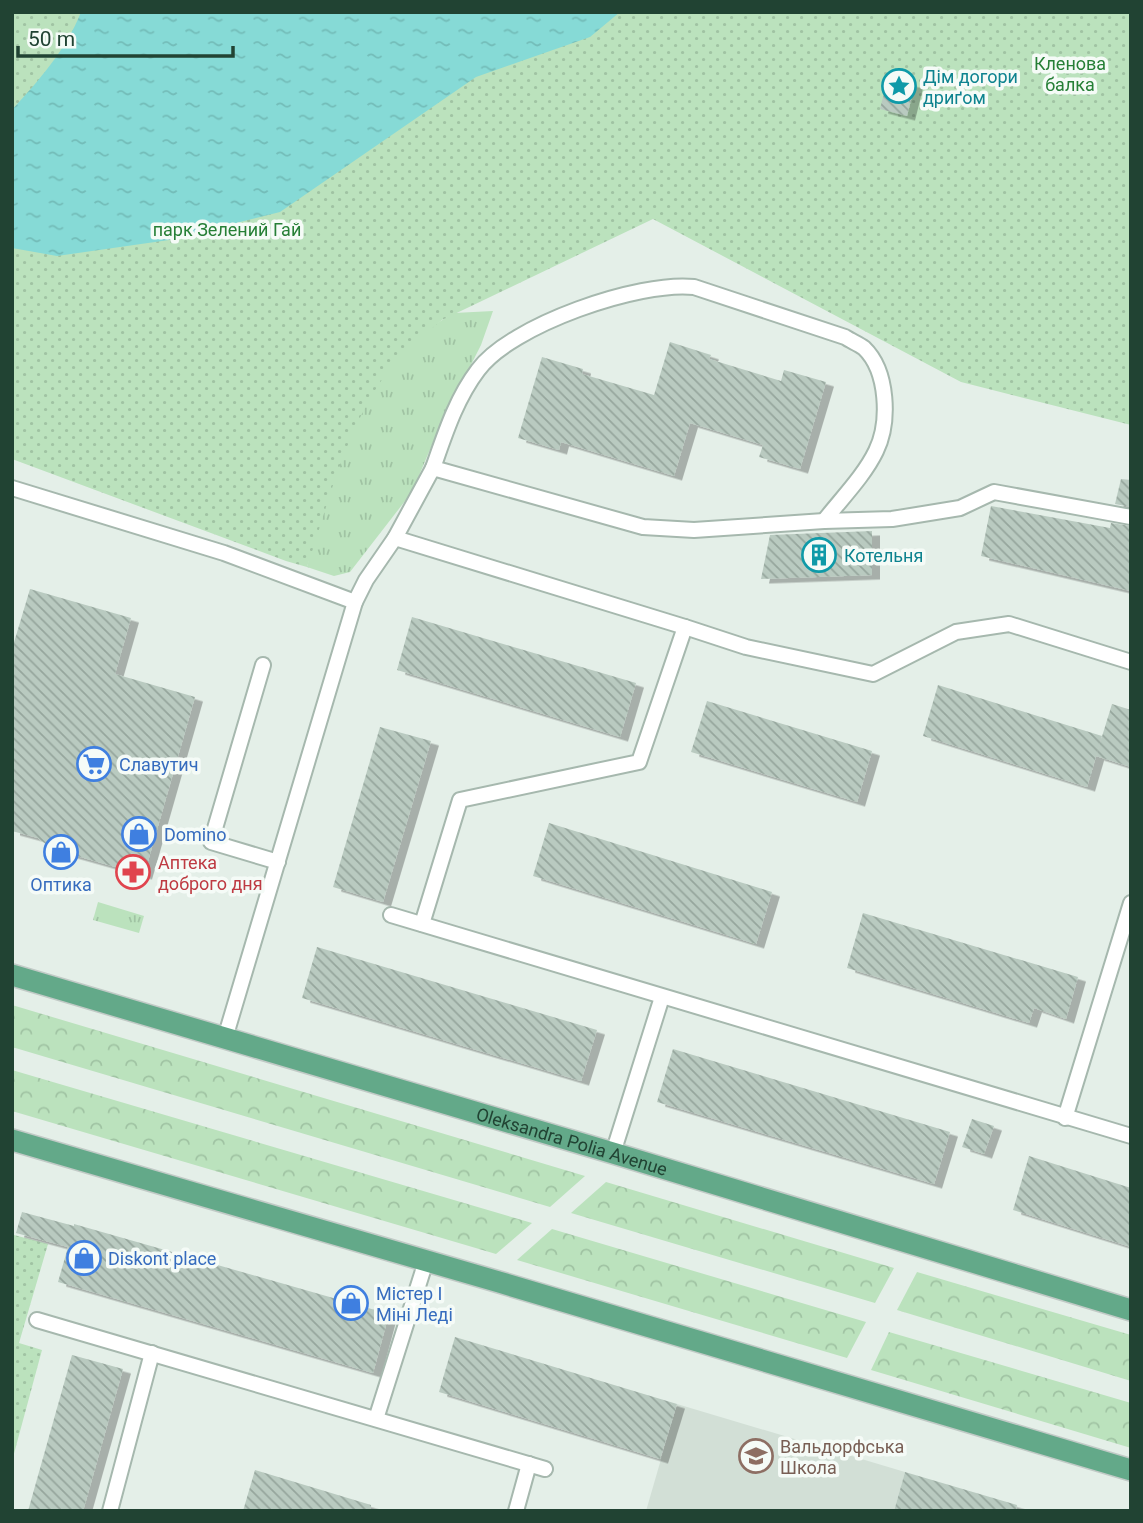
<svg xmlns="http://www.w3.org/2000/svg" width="1143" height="1523" font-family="Roboto,sans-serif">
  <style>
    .built { fill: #d2dfd6 }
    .grass { fill: url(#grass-tufts) }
    .forest { fill: url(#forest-crowns) }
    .park { fill: url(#park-dots) }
    .water { fill: url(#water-ripples) }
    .building { fill: url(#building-back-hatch); filter: url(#shadow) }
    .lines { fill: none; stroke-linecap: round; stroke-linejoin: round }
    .lane-casing { stroke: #a6b8ae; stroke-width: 18 }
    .primary-casing { stroke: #c1cac6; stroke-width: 24 }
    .lane { stroke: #fff; stroke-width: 14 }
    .primary { stroke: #63a989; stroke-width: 21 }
    .labels { text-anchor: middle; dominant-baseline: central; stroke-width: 7; stroke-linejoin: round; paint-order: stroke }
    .park-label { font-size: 18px; fill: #267f36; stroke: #f5fbf7 }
    .culture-label { font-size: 18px; fill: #0d838f; stroke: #f5fbf7; text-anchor: start }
    .shop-label { font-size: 18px; fill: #366cbe; stroke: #f5fbf7; text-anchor: start }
    .health-label { font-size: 18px; fill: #be3a42; stroke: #f5fbf7; text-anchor: start }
    .street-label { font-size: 18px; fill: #214333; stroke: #f5fbf7 }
    .education-label { font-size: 18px; fill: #785e54; stroke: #f5fbf7; text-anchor: start }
  </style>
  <defs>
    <pattern id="grass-tufts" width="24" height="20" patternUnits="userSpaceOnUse" patternTransform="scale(1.75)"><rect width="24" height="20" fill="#bbe2bd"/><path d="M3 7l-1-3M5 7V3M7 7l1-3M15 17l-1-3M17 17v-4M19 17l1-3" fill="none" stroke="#a0c3a3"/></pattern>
    <pattern id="forest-crowns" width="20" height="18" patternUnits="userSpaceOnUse" patternTransform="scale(1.75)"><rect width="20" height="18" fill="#bbe2bd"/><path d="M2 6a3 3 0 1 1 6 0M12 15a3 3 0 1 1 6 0" fill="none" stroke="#a0c3a3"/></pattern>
    <pattern id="park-dots" width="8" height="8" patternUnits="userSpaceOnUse" patternTransform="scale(1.75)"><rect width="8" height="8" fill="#bbe2bd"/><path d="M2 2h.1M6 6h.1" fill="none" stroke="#a0c3a3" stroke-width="1.8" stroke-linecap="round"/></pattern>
    <pattern id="water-ripples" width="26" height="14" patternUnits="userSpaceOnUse" patternTransform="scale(1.75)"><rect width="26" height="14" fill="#86dad6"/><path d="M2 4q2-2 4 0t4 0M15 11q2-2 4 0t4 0" fill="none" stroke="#73bcb8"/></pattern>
    <pattern id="building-back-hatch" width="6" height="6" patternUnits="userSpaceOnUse" patternTransform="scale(1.75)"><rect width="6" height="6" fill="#b9cac0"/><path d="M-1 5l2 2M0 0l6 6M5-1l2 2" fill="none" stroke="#96a69d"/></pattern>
    <filter id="shadow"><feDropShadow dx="8" dy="4.5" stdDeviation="0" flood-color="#0004"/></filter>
  </defs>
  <rect width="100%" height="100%" fill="#e4efe8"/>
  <path class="built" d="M677,1404L905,1472L894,1511H646Z"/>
  <g class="grass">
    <path d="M493,311L481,345L440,426L412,492L350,572L334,576L307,567L331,468L367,396L414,337L454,313Z"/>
    <path d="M98,902L144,916L139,933L93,920Z"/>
  </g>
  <g class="forest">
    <path d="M12,1005L585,1176L550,1207L12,1047Z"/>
    <path d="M12,1070L532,1223L496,1254L12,1111Z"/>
    <path d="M606,1182L894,1268L875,1303L571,1213Z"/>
    <path d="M552,1229L866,1322L847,1358L517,1260Z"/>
    <path d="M917,1272L1131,1335V1381L897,1310Z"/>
    <path d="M889,1332L1131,1403V1448L871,1370Z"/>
  </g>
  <g class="park">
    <path d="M12,12H1131V425L961,382L653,219L442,320C420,338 397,357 381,381C344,436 328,504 307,567L286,561L12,459Z"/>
    <path d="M14,1210V1235L48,1244L19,1343L42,1350L12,1461V1211Z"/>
  </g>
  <path class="water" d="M81,12H620L590,37L476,77L280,212L169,240L57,256L12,248V110C39,80 66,50 81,12Z"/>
  <g class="building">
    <path d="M888,77L915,84L907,116L880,109Z"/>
    <path d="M670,342L711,355L709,359L781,381L784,370L826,382L800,469L759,457L763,445L690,423L674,476L561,442L559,450L518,438L542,357L583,369L582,374L654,395Z"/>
    <path d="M1121,479L1131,480V507L1115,504Z"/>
    <path d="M991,506L1110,528L1111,523L1131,526V591L981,556Z"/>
    <path d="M872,531V575L761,579L770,535Z"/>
    <path d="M30,589L131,618L115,674L195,697L144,875L52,849L38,838L12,831V649Z"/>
    <path d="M412,617L636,683L620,737L397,670Z"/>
    <path d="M938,685L1102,736L1087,787L923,736Z"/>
    <path d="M707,701L872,751L857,802L691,752Z"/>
    <path d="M1112,704L1131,710V767L1096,756Z"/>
    <path d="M380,727L431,741L383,902L333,887Z"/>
    <path d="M549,823L772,892L756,944L533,876Z"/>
    <path d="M863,913L1078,977L1066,1019L1034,1008L1029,1023L847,968Z"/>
    <path d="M317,947L597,1030L581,1081L302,998Z"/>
    <path d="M673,1049L950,1132L934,1184L657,1102Z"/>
    <path d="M972,1119L994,1126L984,1154L962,1147Z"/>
    <path d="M1029,1156L1131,1188V1247L1013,1210Z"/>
    <path d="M22,1212L74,1226V1224L389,1314L373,1373L58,1282L68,1247L16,1233Z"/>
    <path d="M455,1337L677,1404L660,1459L439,1392Z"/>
    <path d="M72,1355L123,1369L83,1511H28Z"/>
    <path d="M255,1470L371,1505V1511H243Z"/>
    <path d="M905,1472L1017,1505L1016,1511H894Z"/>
  </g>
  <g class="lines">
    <g class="lane-casing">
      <g id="lane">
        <path d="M433,468C445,434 456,399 478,370C511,325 639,281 694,287L845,337C851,341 859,344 864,348C888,371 890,422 876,451C864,476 841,499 824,521"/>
        <path d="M12,488L224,553L355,602"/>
        <path d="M395,538L685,627L639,762L460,800L422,924"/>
        <path d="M685,627L746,647L873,674L956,632L1009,624L1131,662"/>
        <path d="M263,665L211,842L278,862"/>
        <path d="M391,915L1131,1136"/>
        <path d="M225,1038L355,602L366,580L395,538L433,468L643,527L694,530L824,521L892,519L960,508L994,492L1131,517"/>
        <path d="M1065,1118L1131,903"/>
        <path d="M613,1153L662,997"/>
        <path d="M37,1320L545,1469"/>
        <path d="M376,1419L426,1261"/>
        <path d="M110,1511L152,1353"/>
        <path d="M516,1511L529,1464"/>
      </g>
    </g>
    <g class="primary-casing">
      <g id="primary">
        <path id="s1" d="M12,975L613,1153L1131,1310"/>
        <path d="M12,1140L499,1282L1131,1470"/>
      </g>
    </g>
    <use href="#lane" class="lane"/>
    <use href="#primary" class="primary"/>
  </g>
  <defs>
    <g id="sight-ring" transform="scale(1.75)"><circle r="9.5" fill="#f5fbf7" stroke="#0f9aa8" stroke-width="1.5"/><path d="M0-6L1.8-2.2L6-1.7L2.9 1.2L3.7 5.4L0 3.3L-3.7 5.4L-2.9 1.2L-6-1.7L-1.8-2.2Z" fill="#0f9aa8"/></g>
    <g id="building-ring" transform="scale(1.75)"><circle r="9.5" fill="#f5fbf7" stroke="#0f9aa8" stroke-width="1.5"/><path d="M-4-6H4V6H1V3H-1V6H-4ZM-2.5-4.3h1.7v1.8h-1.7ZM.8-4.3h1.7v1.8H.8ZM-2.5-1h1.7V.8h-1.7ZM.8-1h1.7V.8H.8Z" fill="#0f9aa8"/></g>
    <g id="supermarket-ring" transform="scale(1.75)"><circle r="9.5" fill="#f5fbf7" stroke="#3f7fe0" stroke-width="1.5"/><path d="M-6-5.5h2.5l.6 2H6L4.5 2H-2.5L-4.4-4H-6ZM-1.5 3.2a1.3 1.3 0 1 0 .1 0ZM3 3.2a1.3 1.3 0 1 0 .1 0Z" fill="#3f7fe0"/></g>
    <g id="shop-ring" transform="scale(1.75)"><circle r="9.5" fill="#f5fbf7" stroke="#3f7fe0" stroke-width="1.5"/><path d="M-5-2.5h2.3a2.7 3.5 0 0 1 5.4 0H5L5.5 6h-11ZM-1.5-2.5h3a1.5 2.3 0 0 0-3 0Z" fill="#3f7fe0"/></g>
    <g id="pharmacy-ring" transform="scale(1.75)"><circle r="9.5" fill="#f5fbf7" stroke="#e0444e" stroke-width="1.5"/><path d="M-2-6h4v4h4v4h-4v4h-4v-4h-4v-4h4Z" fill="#e0444e"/></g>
    <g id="school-ring" transform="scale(1.75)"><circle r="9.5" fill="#f5fbf7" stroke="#8d6e63" stroke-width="1.5"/><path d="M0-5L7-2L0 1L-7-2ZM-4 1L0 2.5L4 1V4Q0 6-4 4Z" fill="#8d6e63"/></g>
  </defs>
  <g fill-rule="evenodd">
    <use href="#sight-ring" x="899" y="86"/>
    <use href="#building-ring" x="819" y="555"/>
    <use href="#supermarket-ring" x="94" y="764"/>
    <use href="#shop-ring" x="139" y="834"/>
    <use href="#shop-ring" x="61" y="852"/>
    <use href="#pharmacy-ring" x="133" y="872"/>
    <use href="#shop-ring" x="84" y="1258"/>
    <use href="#shop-ring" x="351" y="1303"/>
    <use href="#school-ring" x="756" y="1456"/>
  </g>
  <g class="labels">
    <g class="park-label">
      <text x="1070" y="63">Кленова<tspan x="1070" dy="21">балка</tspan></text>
      <text x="227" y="229">парк Зелений Гай</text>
    </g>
    <g class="culture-label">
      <text x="923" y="76">Дім догори<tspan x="923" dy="21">дриґом</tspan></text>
      <text x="844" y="555">Котельня</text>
    </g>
    <g class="shop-label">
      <text x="119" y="764">Славутич</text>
      <text x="164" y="834">Domino</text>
      <text x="61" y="884" text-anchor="middle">Оптика</text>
      <text x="108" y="1258">Diskont place</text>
      <text x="376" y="1293">Містер І<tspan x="376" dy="21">Міні Леді</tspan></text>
    </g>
    <g class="health-label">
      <text x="158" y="862">Аптека<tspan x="158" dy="21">доброго дня</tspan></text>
    </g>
    <g class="street-label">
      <text stroke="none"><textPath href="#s1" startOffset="584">Oleksandra Polia Avenue</textPath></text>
    </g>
    <g class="education-label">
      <text x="780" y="1446">Вальдорфська<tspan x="780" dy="21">Школа</tspan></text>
    </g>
  </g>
  <rect width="1143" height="1523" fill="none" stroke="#214333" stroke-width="28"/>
  <path d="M18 46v10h215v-10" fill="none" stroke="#214333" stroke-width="3.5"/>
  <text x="28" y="46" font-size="21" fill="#214333" stroke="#f5fbf7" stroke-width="5" paint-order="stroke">50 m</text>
</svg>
